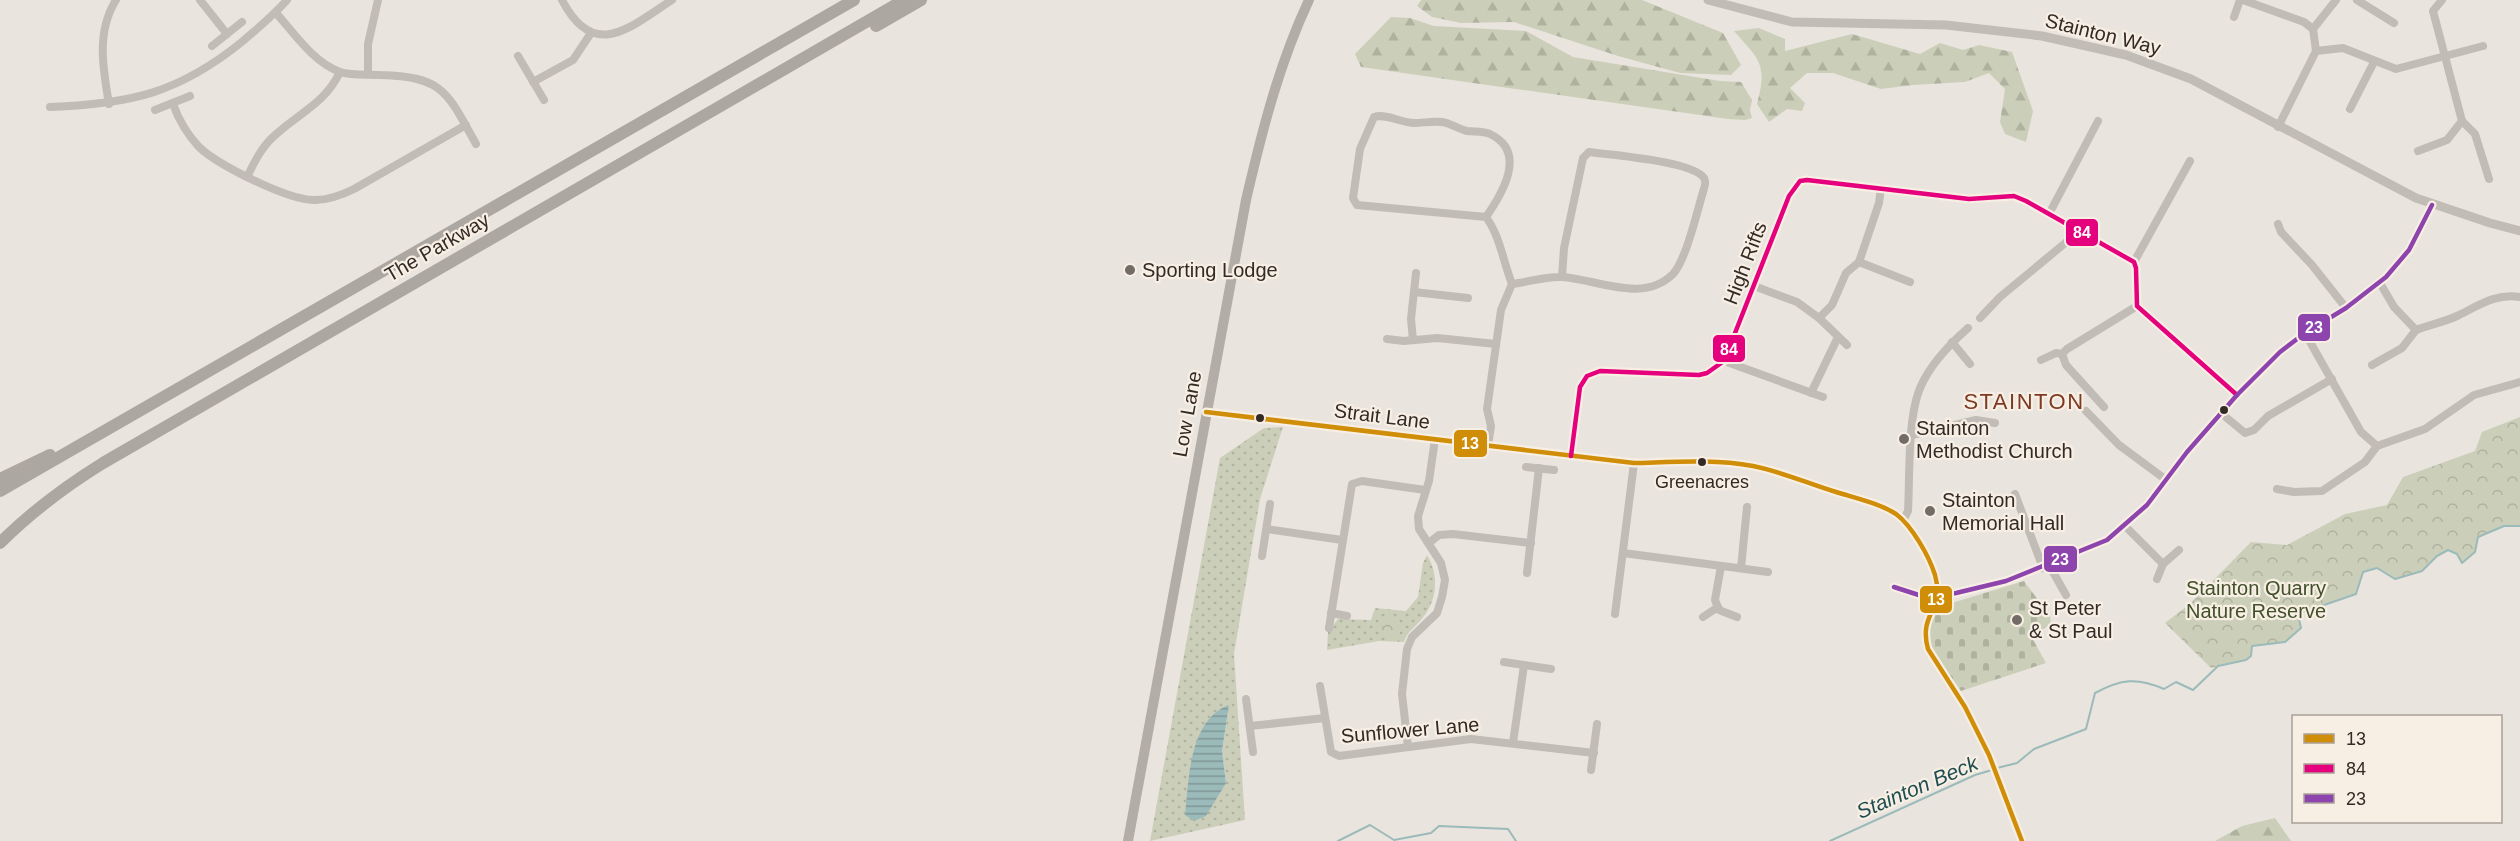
<svg xmlns="http://www.w3.org/2000/svg" width="2520" height="841" font-family="Arial,sans-serif">
  <style>
    .grass { fill: url(#grass-dots); fill-rule: evenodd }
    .forest { fill: url(#forest-firs) }
    .cemetery { fill: url(#cemetery-stones) }
    .park { fill: url(#park-crowns) }
    .water { fill: url(#water-rules) }
    .lines { fill: none; stroke-linecap: round; stroke-linejoin: round }
    .stream { stroke: #9bbaba; stroke-width: 2 }
    .minor { stroke: #c2bcb7; stroke-width: 8 }
    .tertiary { stroke: #c2bcb7; stroke-width: 9 }
    .secondary { stroke: #b3ada8; stroke-width: 10 }
    .trunk { stroke: #ada7a2; stroke-width: 12 }
    .bus-1-casing { stroke: #f8efe4; stroke-width: 9 }
    .bus-2-casing { stroke: #f8efe4; stroke-width: 9 }
    .bus-3-casing { stroke: #f8efe4; stroke-width: 9 }
    .bus-1 { stroke: #d08d08; stroke-width: 4.5 }
    .bus-2 { stroke: #e5007d; stroke-width: 4.5 }
    .bus-3 { stroke: #8e44ad; stroke-width: 4.5 }
    .poi-dot { fill: #736b66; stroke: #f8efe4; stroke-width: 2 }
    .bus-dot { fill: #332a26; stroke: #f8efe4; stroke-width: 2 }
    .labels { text-anchor: middle; dominant-baseline: central; stroke-width: 4.5; stroke-linejoin: round; paint-order: stroke }
    .bus-label { font-size: 18px; fill: #332a26; stroke: #f8efe4 }
    .street-label { font-size: 20px; fill: #332a26; stroke: #f8efe4 }
    .poi-label { font-size: 20px; fill: #332a26; stroke: #f8efe4; text-anchor: start }
    .park-label { font-size: 20px; fill: #42502b; stroke: #f8efe4 }
    .water-label { font-size: 21px; font-style: italic; fill: #1e4e52; stroke: #f8efe4 }
    .quarter-label { font-size: 22px; letter-spacing: 1.5px; fill: #7d3a24; stroke: #f8efe4 }
    .line-badge { stroke: #f8efe4; stroke-width: 2 }
    .badge-label { font-size: 16px; text-anchor: middle; font-weight: bold; fill: #fff }
  </style>
  <defs>
    <pattern id="grass-dots" width="8" height="8" patternUnits="userSpaceOnUse" patternTransform="scale(1.5)"><rect width="8" height="8" fill="#cbcfb9"/><path d="M2 2h.1M6 6h.1" fill="none" stroke="#afb29f" stroke-width="1.8" stroke-linecap="round"/></pattern>
    <pattern id="forest-firs" width="22" height="20" patternUnits="userSpaceOnUse" patternTransform="scale(1.5)"><rect width="22" height="20" fill="#cbcfb9"/><path d="M5 1l3.5 6h-7zM16 11l3.5 6h-7z" fill="#afb29f"/></pattern>
    <pattern id="cemetery-stones" width="16" height="16" patternUnits="userSpaceOnUse" patternTransform="scale(1.5)"><rect width="16" height="16" fill="#cbcfb9"/><path d="M2 7V4a2 2 0 0 1 4 0v3zM10 15v-3a2 2 0 0 1 4 0v3z" fill="#afb29f"/></pattern>
    <pattern id="park-crowns" width="20" height="18" patternUnits="userSpaceOnUse" patternTransform="scale(1.5)"><rect width="20" height="18" fill="#cbcfb9"/><path d="M2 6a3 3 0 1 1 6 0M12 15a3 3 0 1 1 6 0" fill="none" stroke="#afb29f"/></pattern>
    <pattern id="water-rules" width="6" height="5" patternUnits="userSpaceOnUse" patternTransform="scale(1.5)"><rect width="6" height="5" fill="#9bbaba"/><path d="M0 2.5h6" fill="none" stroke="#7f9797"/></pattern>
  </defs>
  <rect width="100%" height="100%" fill="#eae4de"/>
  <g class="grass">
    <path d="M1283,427L1260,499L1234,654L1245,820L1150,841L1220,458L1264,428ZM1229,705L1222,751L1226,783L1185,814Z"/>
    <path d="M1427,555C1440,576 1437,602 1421,620C1414,628 1407,632 1404,642L1379,641L1327,650L1328,632L1338,619L1371,620L1375,608L1406,611L1418,597L1423,563Z"/>
  </g>
  <g class="forest">
    <path d="M1421,0H1642L1723,33L1741,65L1731,75L1680,73L1618,56L1514,22L1461,23L1432,17L1417,6Z"/>
    <path d="M1391,17L1410,18L1434,26L1526,31L1573,57L1720,81L1741,82L1752,100L1750,110L1752,118L1745,120L1728,119L1361,67L1355,54Z"/>
    <path d="M1759,28L1785,39V51L1852,34L1920,54L1940,43L1963,50L1979,45L2012,52L2033,111L2026,142L2005,134L2000,122L2005,89L1989,73L1965,82L1913,85L1881,89L1833,73H1807L1790,88L1805,103L1802,111L1787,109L1769,122L1757,104C1768,63 1759,60 1734,31Z"/>
    <path d="M2275,818L2291,841H2215L2242,826Z"/>
  </g>
  <path class="cemetery" d="M2024,581L2050,616L2051,624L2031,636L2046,663L1961,691C1951,676 1923,644 1928,625C1930,618 1937,611 1942,606Z"/>
  <g class="park">
    <path d="M2520,417V526H2504L2478,537L2475,552L2462,563L2457,554L2448,550L2437,556L2422,571L2395,579L2377,568L2364,572L2356,594L2298,614L2301,628L2285,642L2252,646L2251,656L2246,660L2211,668L2165,623L2191,603L2251,542L2287,545L2345,514L2387,505L2403,477L2475,451L2482,432Z"/>
    <path d="M1385,619L1401,623L1399,642L1380,635Z"/>
  </g>
  <path class="water" d="M1229,705L1222,751L1226,783L1206,816L1194,821L1185,815C1189,778 1189,720 1229,705Z"/>
  <g class="lines">
    <g class="stream">
      <path d="M1997,768L2017,763L2034,749L2086,729L2095,693C2121,679 2137,677 2164,689L2176,682L2193,690L2218,666L2246,660L2251,656L2252,646L2285,642L2301,628L2298,614L2356,594L2363,572L2377,568L2395,579L2422,571L2437,556L2448,550L2457,554L2462,563L2475,552L2478,537L2504,526H2520"/>
      <path d="M1338,841L1370,825L1394,840L1431,833L1439,826L1508,829L1516,841"/>
      <path d="M1830,841L1975,775L1992,770"/>
    </g>
    <g class="minor">
      <path d="M200,0L227,34"/>
      <path d="M562,0C594,62 630,27 672,0"/>
      <path d="M2243,0L2304,22L2313,29"/>
      <path d="M2357,0L2394,23"/>
      <path d="M2442,0L2433,11L2462,121L2475,134L2489,179"/>
      <path d="M276,13C294,33 313,62 340,72C352,76 368,74 381,75C444,77 447,92 476,144"/>
      <path d="M2234,17L2240,0"/>
      <path d="M2313,29L2336,0"/>
      <path d="M2313,29L2316,51"/>
      <path d="M212,46L242,22"/>
      <path d="M518,56L544,100"/>
      <path d="M368,74V44L378,0"/>
      <path d="M533,82L573,60L591,33"/>
      <path d="M109,104C103,69 96,32 116,0"/>
      <path d="M173,104C179,121 187,134 199,147C218,165 289,201 315,200C329,200 342,195 354,189L466,125"/>
      <path d="M50,107C131,104 179,93 243,41C258,28 274,15 287,0"/>
      <path d="M2350,109L2374,62"/>
      <path d="M155,110L190,96"/>
      <path d="M2278,127L2316,51L2343,48L2396,69L2483,46"/>
      <path d="M2418,151L2447,140L2462,121"/>
      <path d="M247,177C254,163 261,148 273,137C298,113 324,105 340,72"/>
      <path d="M2049,214L2098,121"/>
      <path d="M1486,217C1502,194 1528,152 1490,134C1483,131 1475,132 1467,131C1459,129 1450,123 1442,122C1432,121 1423,123 1414,123C1401,123 1386,113 1374,117L1360,149L1353,198L1357,205L1486,217C1500,236 1503,261 1512,284"/>
      <path d="M2278,224L2281,232L2312,265L2346,308"/>
      <path d="M1859,262L1910,282"/>
      <path d="M2134,262L2190,161"/>
      <path d="M2380,283L2394,307L2416,330C2429,325 2444,322 2457,316C2478,306 2495,293 2520,297"/>
      <path d="M1512,284C1528,282 1546,276 1562,277C1597,279 1643,304 1673,274C1686,260 1697,212 1703,192C1704,188 1707,182 1704,178C1693,161 1611,155 1589,152L1583,158L1564,248L1562,277"/>
      <path d="M1754,286L1797,302L1819,318L1847,345"/>
      <path d="M1414,292L1468,298"/>
      <path d="M1819,318L1832,305L1846,273L1859,262L1879,203L1881,188"/>
      <path d="M1980,318L2000,297L2070,239L2077,229"/>
      <path d="M2305,333L2361,432L2377,446L2425,429L2474,395L2520,382"/>
      <path d="M1387,339L1404,341L1437,338L1496,344"/>
      <path d="M1413,340L1411,319L1416,273"/>
      <path d="M1952,342L1970,364"/>
      <path d="M2062,354L2066,365L2104,407"/>
      <path d="M2041,360L2056,353L2062,354L2067,349L2137,306"/>
      <path d="M1724,361L1823,397"/>
      <path d="M2372,365L2402,348L2416,330"/>
      <path d="M1811,393L1838,337"/>
      <path d="M2086,411L2119,445L2165,479"/>
      <path d="M1206,412L1634,463C1674,462 1714,459 1753,466C1780,471 1809,484 1836,492C1855,498 1879,503 1896,514C1912,526 1929,556 1935,575C1945,611 1918,613 1928,649L1965,707L1989,755L2022,841"/>
      <path d="M2222,414L2245,433L2254,430L2268,416L2332,379"/>
      <path d="M1912,435L1976,420L1995,423"/>
      <path d="M1488,446L1491,426L1487,409L1501,310L1512,284"/>
      <path d="M1571,456L1580,387L1587,376L1600,371L1699,375L1707,373L1724,361L1789,196L1800,181L1807,180L1969,199L2014,196L2026,201L2134,262L2136,268L2137,306L2237,395"/>
      <path d="M1526,467L1554,470"/>
      <path d="M2277,489L2294,492L2322,491L2365,462L2377,446"/>
      <path d="M2015,494L2043,568"/>
      <path d="M1903,521L1908,511C1910,477 1907,416 1921,386C1931,363 1950,344 1968,328"/>
      <path d="M2125,526L2163,564"/>
      <path d="M1267,529L1342,540"/>
      <path d="M1430,542L1439,535L1453,534L1531,543"/>
      <path d="M1623,553L1768,572"/>
      <path d="M1262,556L1270,504"/>
      <path d="M2049,565L2066,595"/>
      <path d="M1721,566L1715,600L1719,610L1737,617"/>
      <path d="M1741,568L1747,507"/>
      <path d="M1527,573L1539,468"/>
      <path d="M2157,579L2163,564L2179,550"/>
      <path d="M1894,587L1928,598L1956,593L2006,581L2107,540L2147,505L2187,452L2237,395L2280,352L2305,333L2346,308L2386,277L2409,250L2432,205"/>
      <path d="M1331,613L1347,616"/>
      <path d="M1615,614L1634,463"/>
      <path d="M1703,617L1718,607"/>
      <path d="M1329,628L1352,484L1362,481L1425,490"/>
      <path d="M1504,662L1551,669"/>
      <path d="M1320,686L1331,752L1339,756L1471,739L1594,753"/>
      <path d="M1246,699L1253,752"/>
      <path d="M1250,726L1325,718"/>
      <path d="M1513,743L1524,665"/>
      <path d="M1408,747L1402,694L1407,649L1412,637L1437,613L1442,597L1445,580L1441,563L1419,529L1418,516L1429,481L1435,439"/>
      <path d="M1591,770L1597,724"/>
    </g>
    <path class="tertiary" d="M1708,0L1792,22L1946,25L2042,36L2126,55L2191,79L2416,198L2490,223L2520,231"/>
    <path class="secondary" d="M1128,841L1246,200C1262,131 1279,64 1309,0"/>
    <g class="trunk">
      <path d="M876,26L921,0"/>
      <path d="M0,479L50,455"/>
      <path d="M0,491L854,0"/>
      <path d="M0,543C31,512 66,486 103,463L904,0"/>
    </g>
    <g class="bus-1-casing">
      <path id="bus-1" d="M1206,412L1634,463C1674,462 1714,459 1753,466C1780,471 1809,484 1836,492C1855,498 1879,503 1896,514C1912,526 1929,556 1935,575C1945,611 1918,613 1928,649L1965,707L1989,755L2022,841"/>
    </g>
    <g class="bus-2-casing">
      <path id="bus-2" d="M1571,456L1580,387L1587,376L1600,371L1699,375L1707,373L1724,361L1789,196L1800,181L1807,180L1969,199L2014,196L2026,201L2134,262L2136,268L2137,306L2237,395"/>
    </g>
    <g class="bus-3-casing">
      <path id="bus-3" d="M1894,587L1928,598L1956,593L2006,581L2107,540L2147,505L2187,452L2237,395L2280,352L2305,333L2346,308L2386,277L2409,250L2432,205"/>
    </g>
    <use href="#bus-1" class="bus-1"/>
    <use href="#bus-2" class="bus-2"/>
    <use href="#bus-3" class="bus-3"/>
  </g>
  <g class="poi-dot">
    <circle cx="1130" cy="270" r="6"/>
    <circle cx="1904" cy="439" r="6"/>
    <circle cx="1930" cy="511" r="6"/>
    <circle cx="2017" cy="620" r="6"/>
  </g>
  <g class="bus-dot">
    <circle cx="2224" cy="410" r="5"/>
    <circle cx="1260" cy="418" r="5"/>
    <circle cx="1702" cy="462" r="5"/>
  </g>
  <g class="labels">
    <g class="bus-label">
      <text x="1702" y="482">Greenacres</text>
    </g>
    <g class="street-label">
      <text transform="translate(2103 34) rotate(14)">Stainton Way</text>
      <text transform="translate(437 247) rotate(-30)">The Parkway</text>
      <text transform="translate(1745 263) rotate(-69)">High Rifts</text>
      <text transform="translate(1187 414) rotate(-80)">Low Lane</text>
      <text transform="translate(1382 416) rotate(7)">Strait Lane</text>
      <text transform="translate(1410 730) rotate(-5)">Sunflower Lane</text>
    </g>
    <g class="poi-label">
      <text x="1142" y="270">Sporting Lodge</text>
      <text x="1916" y="428">Stainton<tspan x="1916" dy="23">Methodist Church</tspan></text>
      <text x="1942" y="500">Stainton<tspan x="1942" dy="23">Memorial Hall</tspan></text>
      <text x="2029" y="608">St Peter<tspan x="2029" dy="23">&amp; St Paul</tspan></text>
    </g>
    <g class="park-label">
      <text x="2256" y="588">Stainton Quarry<tspan x="2256" dy="23">Nature Reserve</tspan></text>
    </g>
    <g class="water-label">
      <text transform="translate(1917 787) rotate(-23)">Stainton Beck</text>
    </g>
    <g class="quarter-label">
      <text x="2024" y="401">STAINTON</text>
    </g>
  </g>
  <g class="line-badge">
    <rect x="2065" y="218" width="34" height="29" rx="6" fill="#e5007d"/>
    <rect x="2297" y="313" width="34" height="29" rx="6" fill="#8e44ad"/>
    <rect x="1712" y="334" width="34" height="29" rx="6" fill="#e5007d"/>
    <rect x="1453" y="429" width="35" height="29" rx="6" fill="#d08d08"/>
    <rect x="2043" y="545" width="35" height="28" rx="6" fill="#8e44ad"/>
    <rect x="1919" y="585" width="34" height="29" rx="6" fill="#d08d08"/>
  </g>
  <g class="badge-label">
    <text x="2082" y="238">84</text>
    <text x="2314" y="333">23</text>
    <text x="1729" y="355">84</text>
    <text x="1470" y="449">13</text>
    <text x="2060" y="565">23</text>
    <text x="1936" y="605">13</text>
  </g>
  <rect x="2292" y="715" width="210" height="108" fill="#f8efe4" stroke="#a9a098" stroke-width="1.5"/>
  <rect x="2304" y="734" width="30" height="9" fill="#d08d08" stroke="#a9a098" stroke-width="1.5"/>
  <text x="2346" y="745" font-size="18" fill="#332a26">13</text>
  <rect x="2304" y="764" width="30" height="9" fill="#e5007d" stroke="#a9a098" stroke-width="1.5"/>
  <text x="2346" y="775" font-size="18" fill="#332a26">84</text>
  <rect x="2304" y="794" width="30" height="9" fill="#8e44ad" stroke="#a9a098" stroke-width="1.5"/>
  <text x="2346" y="805" font-size="18" fill="#332a26">23</text>
</svg>
